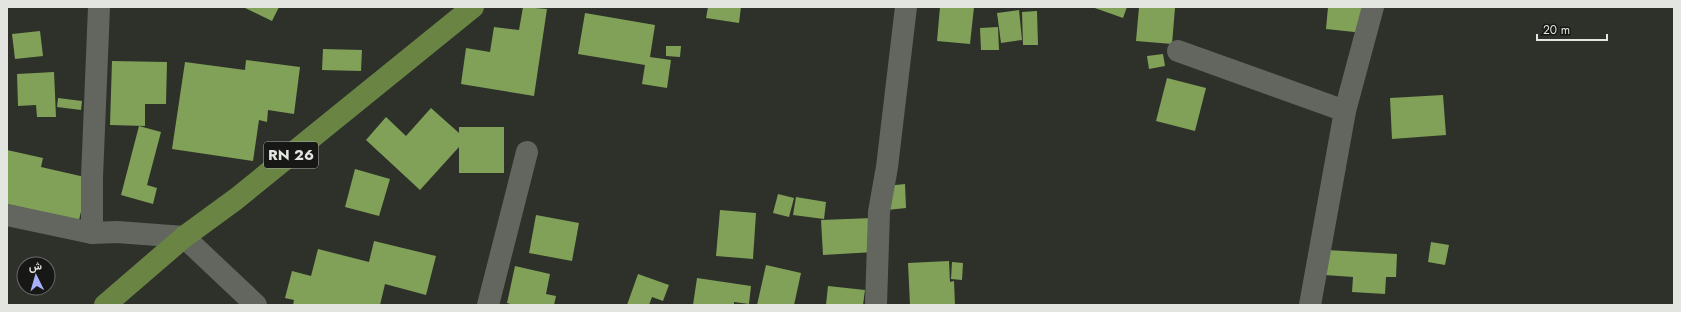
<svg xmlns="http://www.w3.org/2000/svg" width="1681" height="312" font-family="Jost,Vazirmatn,sans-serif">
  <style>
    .building { fill: #80a157 }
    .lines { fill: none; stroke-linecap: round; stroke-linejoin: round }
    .minor { stroke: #62665e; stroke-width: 22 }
    .major { stroke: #6a8444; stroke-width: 22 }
    .labels { text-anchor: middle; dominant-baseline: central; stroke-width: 4; stroke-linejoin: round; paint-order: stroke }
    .shield { fill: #171815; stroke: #a6a8a4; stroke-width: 1 }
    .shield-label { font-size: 15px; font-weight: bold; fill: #e3e5e1 }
  </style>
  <rect width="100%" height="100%" fill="#2d312a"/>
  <g class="building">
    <path d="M243,7H279L272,21Z"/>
    <path d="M523,7L547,9L534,96L461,84L466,48L490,52L494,27L519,30Z"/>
    <path d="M708,7H741L739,23L706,18Z"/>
    <path d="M940,7H974L970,44L937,41Z"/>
    <path d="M1092,7H1127L1123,18Z"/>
    <path d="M1139,7L1175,8L1172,44L1136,41Z"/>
    <path d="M1328,7H1367L1364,33L1326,29Z"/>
    <path d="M1019,10L1022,40L1001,43L997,13Z"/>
    <path d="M1037,11L1038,45H1023L1022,12Z"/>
    <path d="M585,13L655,25L650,57L671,60L667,88L642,84L645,65L578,54Z"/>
    <path d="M998,27L999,50H981L980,28Z"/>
    <path d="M40,31L43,56L15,59L12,34Z"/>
    <path d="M666,46H681L680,57L666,56Z"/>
    <path d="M323,49L362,50L361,71L322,70Z"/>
    <path d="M1163,54L1165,66L1149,69L1147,56Z"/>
    <path d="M246,60L300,67L294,114L268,110L267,122L259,120L253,161L172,149L185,62L245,70Z"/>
    <path d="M112,61L167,62L166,104H145V126L110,125Z"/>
    <path d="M54,72L56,117H37L36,105L18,106L17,74Z"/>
    <path d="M1167,78L1206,88L1195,131L1156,121Z"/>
    <path d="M1443,95L1446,135L1392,139L1390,98Z"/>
    <path d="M58,98L82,101L81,110L57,107Z"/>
    <path d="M431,108L459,133V127H504V173H459V147L420,190L366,140L386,117L406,136Z"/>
    <path d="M139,126L161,132L147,185L157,188L153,204L121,195Z"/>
    <path d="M7,150L43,158L41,167L89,178L79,220L7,204Z"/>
    <path d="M355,169L390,179L379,216L345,207Z"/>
    <path d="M905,184L906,208L887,210L886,186Z"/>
    <path d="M778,194L794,198L789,217L773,213Z"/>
    <path d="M796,197L826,202L824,219L793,215Z"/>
    <path d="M720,210L756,213L753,259L716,256Z"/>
    <path d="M536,215L579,223L572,261L529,253Z"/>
    <path d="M873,218L874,252L823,255L821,220Z"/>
    <path d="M374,241L436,256L426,295L385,284L380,305H293L294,300L285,298L292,271L311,276L318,249L369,262Z"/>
    <path d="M1431,242L1449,245L1445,265L1428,262Z"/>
    <path d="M1327,250L1397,254L1396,277H1386L1385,294L1352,292L1353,277L1325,275Z"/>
    <path d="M949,261L950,282L954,281L955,305H910L908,263Z"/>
    <path d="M952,262L963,263L962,280L951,279Z"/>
    <path d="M766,265L801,273L794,305H757Z"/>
    <path d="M515,266L550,274L546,294L556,296L554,305H514L507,303Z"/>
    <path d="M638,274L669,285L663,301L652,297L649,305H627Z"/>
    <path d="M697,278L751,286L749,304L734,302V305H693Z"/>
    <path d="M828,286L865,290L863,305H826Z"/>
  </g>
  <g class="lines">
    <g class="minor">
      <path d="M1178,51L1345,111"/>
      <path d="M7,215L92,233L117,232L184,237L256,305"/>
      <path d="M92,233V177L99,7"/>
      <path d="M488,305L527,152"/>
      <path d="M876,305L879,212L887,167L906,7"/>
      <path d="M1310,305L1345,111L1373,7"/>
    </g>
    <path class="major" d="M105,305L184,237L236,199L473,7"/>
  </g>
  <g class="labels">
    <rect class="shield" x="264" y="142" width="54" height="26" rx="3"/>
    <g class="shield-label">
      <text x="291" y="155">RN 26</text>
    </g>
  </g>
  <rect width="1681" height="312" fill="none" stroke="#e3e5e1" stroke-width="16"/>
  <g transform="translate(36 276) rotate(355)"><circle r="19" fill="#171815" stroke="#696a67"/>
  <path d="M0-3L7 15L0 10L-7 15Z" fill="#a7b0fc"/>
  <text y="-6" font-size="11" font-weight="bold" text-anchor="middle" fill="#e3e5e1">ش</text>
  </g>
  <path d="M1537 34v6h70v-6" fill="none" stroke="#e3e5e1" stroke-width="2"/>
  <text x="1543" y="34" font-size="12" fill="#e3e5e1" stroke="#171815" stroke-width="3" paint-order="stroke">20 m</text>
</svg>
